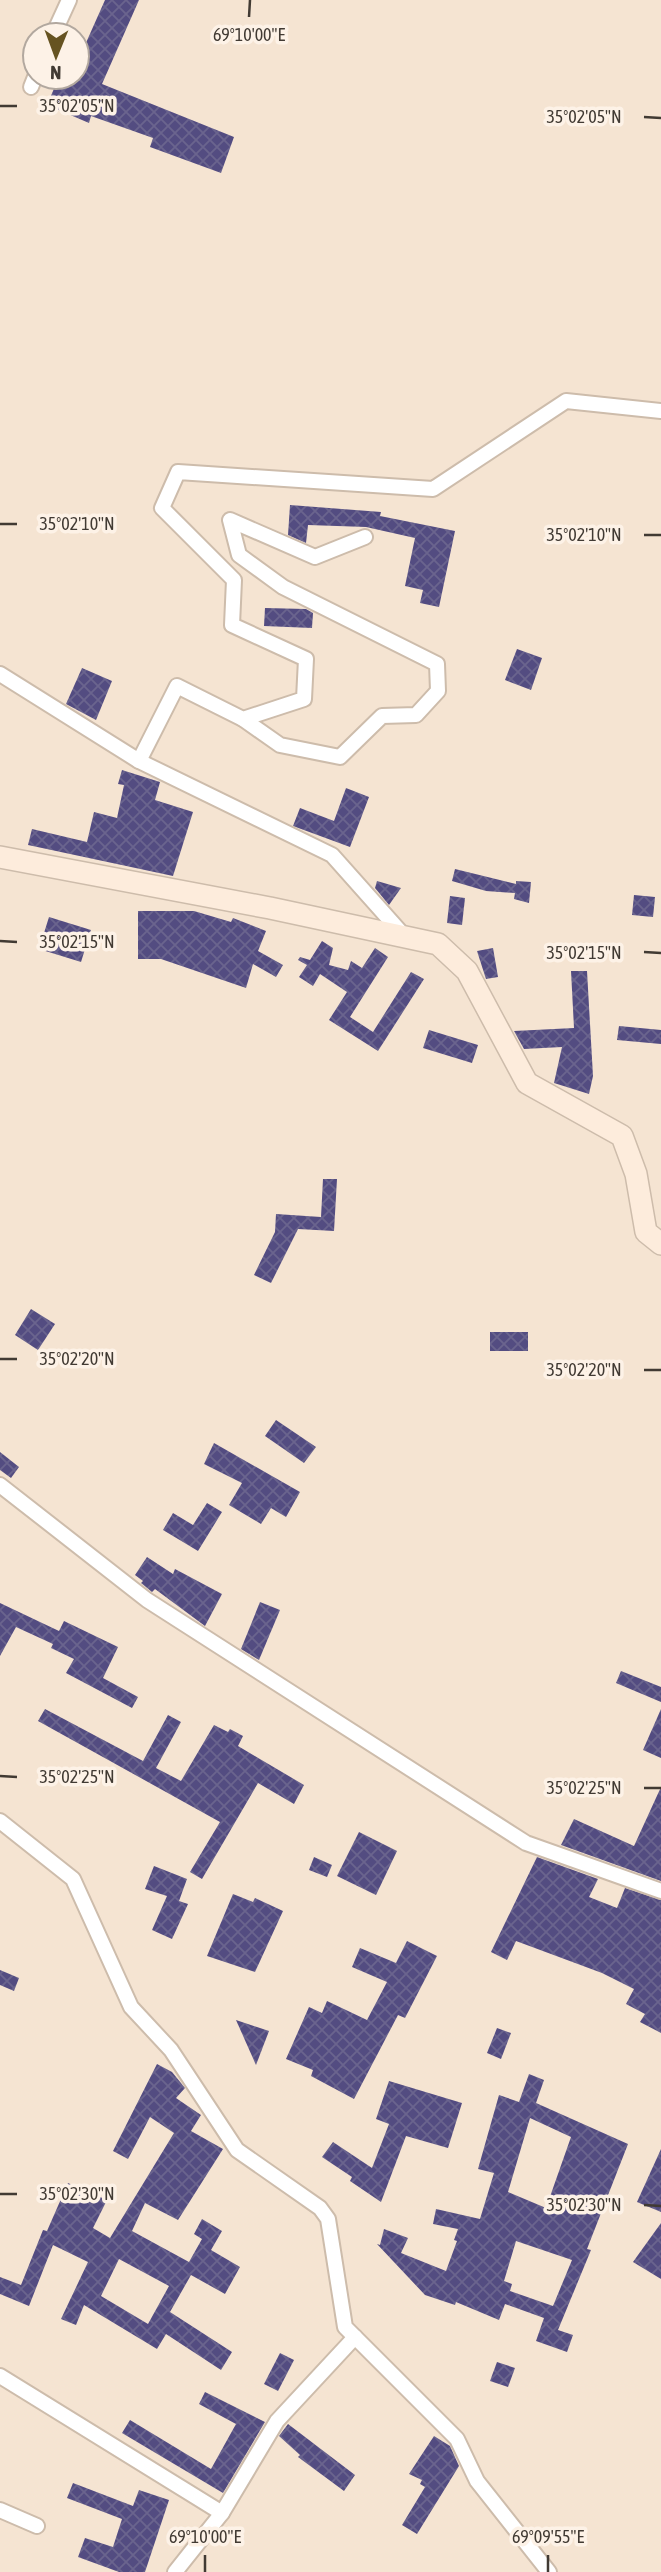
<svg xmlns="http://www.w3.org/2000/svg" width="661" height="2572" font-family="'Asap Condensed',sans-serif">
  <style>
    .building { fill: url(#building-cross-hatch); fill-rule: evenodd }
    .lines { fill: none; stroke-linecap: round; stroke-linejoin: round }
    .street-casing { stroke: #cdbcab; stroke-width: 18 }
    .secondary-casing { stroke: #cdbcab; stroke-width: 24 }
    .street { stroke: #fff; stroke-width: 14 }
    .secondary { stroke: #fdecdc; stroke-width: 21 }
    .ticks { fill: none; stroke: #413a33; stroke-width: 2.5 }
    .ticks-label { font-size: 18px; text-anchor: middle; fill: #413a33; stroke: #fdf2e7; stroke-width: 7; stroke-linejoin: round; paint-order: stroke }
  </style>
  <defs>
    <pattern id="building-cross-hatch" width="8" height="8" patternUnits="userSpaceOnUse" patternTransform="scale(1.75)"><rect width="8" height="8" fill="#534c81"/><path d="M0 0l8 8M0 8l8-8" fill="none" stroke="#6a648e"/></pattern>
  </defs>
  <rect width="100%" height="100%" fill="#f5e4d2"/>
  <g class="building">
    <path d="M105,0H139L102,84L234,137L221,173L150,147L153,138L91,116L89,123L47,105L59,77H77V63Z"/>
    <path d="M290,505L381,512L380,516L455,531L439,607L420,603L423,590L405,586L415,538L366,527L308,525L306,543L288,535Z"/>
    <path d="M265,608L306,609L313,613L312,628L264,626Z"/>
    <path d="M517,649L542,658L531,690L505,680Z"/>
    <path d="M82,668L112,681L96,720L66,704Z"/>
    <path d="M122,770L160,782L155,800L193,812L173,876L28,845L32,829L87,842L94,812L117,818L124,785L118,784Z"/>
    <path d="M346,788L369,797L350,847L293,826L300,808L334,821Z"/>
    <path d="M455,869L516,884V881L531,882L529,903L514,899L515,893L486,891L452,881Z"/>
    <path d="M377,881L401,888L389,905L375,888Z"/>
    <path d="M634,895L655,897L653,917L632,915Z"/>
    <path d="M450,896L465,898L462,925L447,923Z"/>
    <path d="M138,911H194L231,922L233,918L266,931L258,951L283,965L276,977L253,964L246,988L161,959H138Z"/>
    <path d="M49,917L91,930L81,962L39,949Z"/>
    <path d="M322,941L333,948L329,965L348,970L351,961L362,968L375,948L388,957L350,1017L373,1032L411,972L424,979L378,1051L329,1020L347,992L320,974L313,986L299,977L307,965L298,960L300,957L310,960Z"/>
    <path d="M493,948L498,977L486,979L477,951Z"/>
    <path d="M571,971H587L593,1076L589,1094L554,1083L562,1047L524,1049L514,1031L574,1028Z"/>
    <path d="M619,1026L661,1030V1044L617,1040Z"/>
    <path d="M429,1030L478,1045L472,1063L423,1048Z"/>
    <path d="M323,1179H337L334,1231L298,1229L271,1283L254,1275L275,1232L276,1214L321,1217Z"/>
    <path d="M31,1309L55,1324L38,1350L15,1335Z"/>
    <rect x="490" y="1332" width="38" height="19"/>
    <path d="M276,1420L316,1447L304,1463L265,1436Z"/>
    <path d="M214,1443L300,1492L286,1517L271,1508L261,1524L229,1505L242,1483L204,1464Z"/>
    <path d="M0,1452L19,1467L11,1478L0,1470Z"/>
    <path d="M207,1503L222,1512L198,1551L163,1530L173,1513L193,1525Z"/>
    <path d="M147,1557L173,1574L175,1569L222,1594L205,1626L155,1589L152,1592L141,1583L143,1581L135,1575Z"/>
    <path d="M260,1602L280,1610L259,1660L241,1649Z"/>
    <path d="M0,1603L59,1631L64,1621L118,1647L103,1678L138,1697L132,1708L66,1673L74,1659L51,1648L53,1644L16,1627L0,1656Z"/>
    <path d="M621,1671L661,1687V1702L616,1683Z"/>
    <path d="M45,1709L143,1761L168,1715L181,1722L156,1768L181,1781L214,1725L228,1732L230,1729L243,1736L238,1746L304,1785L294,1804L258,1783L202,1879L190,1872L220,1822L38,1721Z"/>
    <path d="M661,1709V1758L643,1750Z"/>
    <path d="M661,1787V1881L561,1845L574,1819L634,1846Z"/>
    <path d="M359,1832L397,1851L376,1895L337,1876Z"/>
    <path d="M314,1857L332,1865L327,1877L309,1870Z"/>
    <path d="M537,1857L598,1879L589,1897L617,1908L625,1888L661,1900V2033L640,2022L645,2014L626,2004L634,1989L602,1973L516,1941L507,1960L491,1952Z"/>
    <path d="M154,1866L187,1879L179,1901L188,1904L172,1939L152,1930L167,1896L145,1889Z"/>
    <path d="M233,1894L253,1902L255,1898L283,1911L255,1972L207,1956Z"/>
    <path d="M407,1941L437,1956L405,2018L398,2015L354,2099L311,2076L313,2070L286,2059L309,2007L322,2013L327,2001L367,2020L387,1982L352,1967L360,1948L396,1963Z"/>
    <path d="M0,1970L19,1978L14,1991L0,1985Z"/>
    <path d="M236,2020L269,2031L256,2065Z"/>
    <path d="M497,2028L511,2033L501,2059L487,2053Z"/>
    <path d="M157,2064L172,2072L185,2088L176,2098L201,2115L191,2131L223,2149L178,2220L145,2203L132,2231L189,2262L202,2239L194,2234L202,2219L222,2231L211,2250L240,2267L225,2294L191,2275L170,2312L232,2352L221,2370L166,2334L157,2349L84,2305L76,2325L61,2319L88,2262L53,2245L29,2306L0,2294V2277L21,2285L43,2230L47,2231L68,2183L107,2200L93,2228L110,2238L174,2133L150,2117L128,2159L113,2151ZM119,2259L169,2286L148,2324L101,2296Z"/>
    <path d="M529,2074L544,2080L536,2103L628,2144L587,2249L591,2250L558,2330L573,2335L567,2352L536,2341L544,2318L505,2304L499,2320L456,2302L455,2305L425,2295L377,2244L380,2245L384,2229L408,2238L401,2253L446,2271L457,2241L454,2240L458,2229L433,2224L436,2209L480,2219L494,2173L478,2169L499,2095L519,2102ZM530,2118L571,2137L546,2208L508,2192ZM516,2241L572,2260L553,2306L510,2291L512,2284L504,2281Z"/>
    <path d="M389,2081L462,2103L448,2148L406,2136L381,2202L350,2181L352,2177L322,2157L333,2142L372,2168L389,2124L376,2119Z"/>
    <path d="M661,2149V2212L637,2202Z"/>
    <path d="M661,2223V2279L633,2262Z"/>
    <path d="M280,2353L294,2360L278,2391L264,2384Z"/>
    <path d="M497,2362L515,2368L508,2387L490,2381Z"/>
    <path d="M205,2392L265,2422L223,2493L122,2433L130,2420L211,2469L236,2424L199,2404Z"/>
    <path d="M288,2424L355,2475L344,2491L298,2457L300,2455L279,2436Z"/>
    <path d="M434,2436L450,2446L459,2466L417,2534L402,2525L425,2487L420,2484L422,2480L409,2474Z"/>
    <path d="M73,2483L133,2506L139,2490L169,2500L145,2572H119L78,2557L85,2538L113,2547L122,2519L67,2498Z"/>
  </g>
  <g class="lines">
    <g class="street-casing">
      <g id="street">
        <path d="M53,35L69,0"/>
        <path d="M31,87L35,77"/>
        <path d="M0,674L139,761L332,855L405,937"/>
        <path d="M243,719L280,745L340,757L382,716L416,715L438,691L437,664L283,587L239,555L230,520L315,557L365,537"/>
        <path d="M139,761L177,686L243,719L304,699L306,659L232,625L234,580L162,508L178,472L433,489L566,401L661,411"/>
        <path d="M0,1485L147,1600L526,1843L661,1891"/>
        <path d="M0,1821L73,1879L131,2007L171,2050L237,2150L320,2208L328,2219L345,2327L457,2439L477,2481L549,2572"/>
        <path d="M0,2376L222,2513"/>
        <path d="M0,2510L37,2526"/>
        <path d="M175,2572L222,2513L277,2421L355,2337"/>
      </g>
    </g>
    <g class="secondary-casing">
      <path id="secondary" d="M0,857L270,908L438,944L467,971L527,1083L622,1136L636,1174L646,1232L661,1244"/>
    </g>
    <use href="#street" class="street"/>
    <use href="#secondary" class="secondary"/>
  </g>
  <path class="ticks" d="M249,17L250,0M0,106H17M644,117L661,118M0,524H17M644,535H661M0,941L17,942M644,952L661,953M0,1359H17M644,1370H661M0,1776L17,1777M644,1788H661M0,2194H17M644,2205L661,2206M205,2572V2555M548,2572V2555"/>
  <g class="ticks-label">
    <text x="249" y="41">69°10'00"E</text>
    <text x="77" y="112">35°02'05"N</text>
    <text x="584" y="123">35°02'05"N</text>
    <text x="77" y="530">35°02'10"N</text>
    <text x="584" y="541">35°02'10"N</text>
    <text x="77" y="948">35°02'15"N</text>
    <text x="584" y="959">35°02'15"N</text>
    <text x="77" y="1365">35°02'20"N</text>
    <text x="584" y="1376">35°02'20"N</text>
    <text x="77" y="1783">35°02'25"N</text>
    <text x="584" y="1794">35°02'25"N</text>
    <text x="77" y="2200">35°02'30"N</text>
    <text x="584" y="2211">35°02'30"N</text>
    <text x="205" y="2543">69°10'00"E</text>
    <text x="548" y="2543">69°09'55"E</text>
  </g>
  <g transform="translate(56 56) rotate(181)"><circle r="33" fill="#fdf2e7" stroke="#b2a89f" stroke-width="2"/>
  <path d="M0-5L12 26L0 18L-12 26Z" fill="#665321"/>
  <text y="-10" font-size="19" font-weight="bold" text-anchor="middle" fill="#413a33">N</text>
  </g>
</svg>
